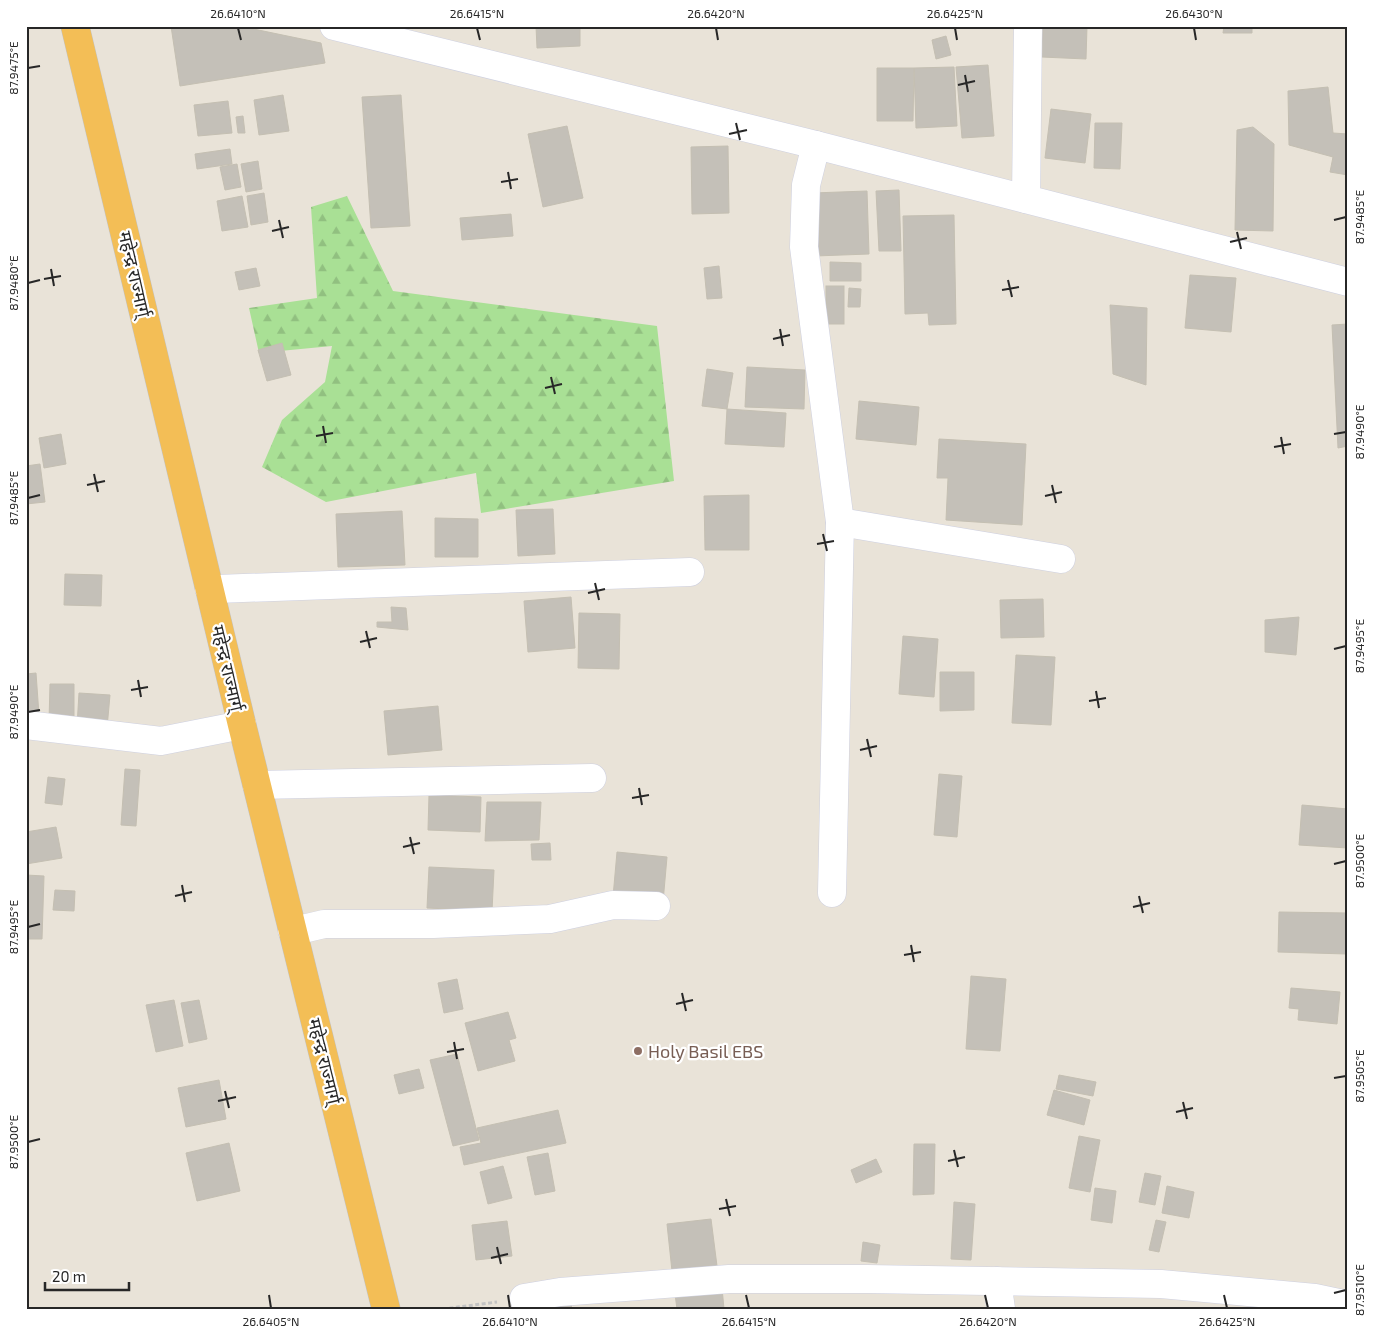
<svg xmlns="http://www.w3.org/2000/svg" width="1374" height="1335" font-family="'Exo 2','Noto Sans Devanagari',sans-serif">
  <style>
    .forest { fill: url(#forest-firs) }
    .building { fill: #c4c0b8; stroke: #c4bfb2 }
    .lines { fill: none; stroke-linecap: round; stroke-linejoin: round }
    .minor-casing { stroke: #ced0e0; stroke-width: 29 }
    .trunk-casing { stroke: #c3c3c3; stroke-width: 29 }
    .path { stroke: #c3c3c3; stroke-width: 3; stroke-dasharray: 4 2.5; stroke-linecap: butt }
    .minor { stroke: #fff; stroke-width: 28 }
    .trunk { stroke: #f3be56; stroke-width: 28 }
    .ticks { fill: none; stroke: #272727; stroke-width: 2 }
    .education-dot { fill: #8d6e63; stroke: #fff; stroke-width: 2 }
    .labels { text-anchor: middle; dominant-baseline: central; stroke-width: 4.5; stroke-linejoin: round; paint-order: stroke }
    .street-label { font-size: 18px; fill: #272727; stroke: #fff }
    .education-label { font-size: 18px; fill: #785e54; stroke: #fff; text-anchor: start }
    .neatline { fill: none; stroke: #272727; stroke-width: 2 }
    .ticks-label { font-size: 12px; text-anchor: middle; fill: #272727 }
  </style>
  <defs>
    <pattern id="forest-firs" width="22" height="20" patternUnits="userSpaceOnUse" patternTransform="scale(1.25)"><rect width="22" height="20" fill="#a9e095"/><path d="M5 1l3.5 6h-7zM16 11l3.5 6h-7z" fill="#91c080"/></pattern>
  </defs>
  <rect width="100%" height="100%" fill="#e9e3d8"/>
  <path class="forest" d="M347,196L393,291L657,326L674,481L481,513L476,473L326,502L262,467L282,420L325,382L332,346L259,353L249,308L317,298L311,207Z"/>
  <g class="building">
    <path d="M171,26H239L321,43L325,63L180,86Z"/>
    <path d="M536,26H580V46L537,48Z"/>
    <path d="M1043,26H1087L1086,59L1042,57Z"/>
    <path d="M1224,26H1252V33H1223Z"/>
    <path d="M946,36L951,55L936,59L932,40Z"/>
    <path d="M988,65L994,136L962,138L956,67Z"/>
    <path d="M954,67L957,126L916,128L914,68Z"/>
    <path d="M877,68H914L913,121H877Z"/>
    <path d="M1328,87L1333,133L1348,134V175L1330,172L1333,157L1289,145L1288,91Z"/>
    <path d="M283,95L289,131L259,135L254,100Z"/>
    <path d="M401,95L410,226L371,228L362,97Z"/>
    <path d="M228,101L232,133L198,136L194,105Z"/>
    <path d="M1051,109L1091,114L1085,163L1045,158Z"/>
    <path d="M243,116L245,133H238L236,117Z"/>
    <path d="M1095,123H1122L1120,169L1094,168Z"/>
    <path d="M567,126L583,198L543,207L528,134Z"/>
    <path d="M1253,127L1274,144L1273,231L1235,230L1237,130Z"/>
    <path d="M728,146L729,213L692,214L691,147Z"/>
    <path d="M230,149L232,164L197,169L195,154Z"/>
    <path d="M258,161L262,189L246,192L241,164Z"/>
    <path d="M237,164L241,187L225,190L220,167Z"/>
    <path d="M899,190L901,251H879L876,191Z"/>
    <path d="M867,191L869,254L815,256L813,193Z"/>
    <path d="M264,193L268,222L251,225L247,196Z"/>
    <path d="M242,196L248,227L222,231L217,201Z"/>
    <path d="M511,214L513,236L462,240L460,218Z"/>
    <path d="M954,215L956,324L929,325L928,313L905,314L903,216Z"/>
    <path d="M830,262L861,263V281H830Z"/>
    <path d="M719,266L722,298L707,299L704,268Z"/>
    <path d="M256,268L260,286L239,290L235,272Z"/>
    <path d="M1190,275L1236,278L1231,332L1185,328Z"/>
    <rect x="826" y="286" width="18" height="38"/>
    <path d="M849,288L861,289L860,307H848Z"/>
    <path d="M1110,305L1147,308L1146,385L1113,374Z"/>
    <path d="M1348,324V446L1338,448L1332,325Z"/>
    <path d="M282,343L291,375L267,381L258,350Z"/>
    <path d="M747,367L805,370L804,409L745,407Z"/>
    <path d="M707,369L733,373L727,409L702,406Z"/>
    <path d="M859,401L919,407L916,445L856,439Z"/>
    <path d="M727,409L786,413L784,447L725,444Z"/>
    <path d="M61,434L66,464L44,468L39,438Z"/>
    <path d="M939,439L1026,444L1022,525L946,520L948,478H937Z"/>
    <path d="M40,464L45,502L26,504V466Z"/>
    <path d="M749,495V550H705L704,496Z"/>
    <path d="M553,509L555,554L518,556L516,510Z"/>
    <path d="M402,511L405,565L338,567L336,514Z"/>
    <path d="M435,518L478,519V557H435Z"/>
    <path d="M65,574L102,575L101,606L64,605Z"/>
    <path d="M571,597L575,648L528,652L524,601Z"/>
    <path d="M1043,599L1044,637L1001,638L1000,600Z"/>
    <path d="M391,607L406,608L408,630L377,627V622H392Z"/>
    <path d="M579,613L620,614L619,669L578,668Z"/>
    <path d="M1299,617L1296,655L1265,652V620Z"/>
    <path d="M903,636L938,639L934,697L899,694Z"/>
    <path d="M1016,655L1055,657L1051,725L1012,723Z"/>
    <path d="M940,672H974V710L940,711Z"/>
    <path d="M36,673L39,715L26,716V674Z"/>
    <path d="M50,684H74V722H49Z"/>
    <path d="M79,693L110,695L107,728L77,726Z"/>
    <path d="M438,706L442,750L388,755L384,711Z"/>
    <path d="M125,769L140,770L136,826L121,825Z"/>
    <path d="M939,774L962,776L957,837L934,835Z"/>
    <path d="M48,777L65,779L62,805L45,803Z"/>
    <path d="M429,795L481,797L480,832L428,830Z"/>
    <path d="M487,802H541L539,840L485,841Z"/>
    <path d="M1302,805L1348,809V848L1299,845Z"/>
    <path d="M56,827L62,858L26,864V832Z"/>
    <path d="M550,843L551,860H532L531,844Z"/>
    <path d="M617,852L667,857L663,902L613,897Z"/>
    <path d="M429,867L494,870L492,911L427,908Z"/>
    <path d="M26,875L44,876L42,939H26Z"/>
    <path d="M55,890L75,891L74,911L53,910Z"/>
    <path d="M1279,912L1348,913L1347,954L1278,952Z"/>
    <path d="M971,976L1006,979L1000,1051L966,1049Z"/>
    <path d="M457,979L463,1009L444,1013L438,983Z"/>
    <path d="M1291,988L1340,992L1337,1024L1298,1020L1299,1009L1289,1008Z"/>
    <path d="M174,1000L183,1046L156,1052L146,1005Z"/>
    <path d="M199,1000L207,1039L189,1043L181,1003Z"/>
    <path d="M508,1012L516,1038L509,1040L515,1061L478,1071L465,1023Z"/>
    <path d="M457,1054L479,1140L453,1146L430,1060Z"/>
    <path d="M419,1069L424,1088L399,1094L394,1075Z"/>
    <path d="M1059,1075L1096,1082L1093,1096L1056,1089Z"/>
    <path d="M219,1080L226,1119L186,1127L178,1088Z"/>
    <path d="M1054,1090L1090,1100L1084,1125L1047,1115Z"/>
    <path d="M558,1110L566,1143L464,1165L460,1147L481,1143L477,1128Z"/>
    <path d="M1079,1136L1100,1140L1090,1192L1069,1188Z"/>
    <path d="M229,1143L240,1191L197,1201L186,1153Z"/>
    <path d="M914,1144H935L934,1194L913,1195Z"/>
    <path d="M548,1153L555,1191L535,1195L527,1157Z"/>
    <path d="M876,1159L882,1172L856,1183L851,1170Z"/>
    <path d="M503,1166L512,1198L488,1204L480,1172Z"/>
    <path d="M1145,1173L1161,1176L1155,1205L1139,1202Z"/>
    <path d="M1167,1186L1194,1192L1189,1218L1162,1213Z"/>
    <path d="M1095,1188L1116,1191L1112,1223L1091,1220Z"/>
    <path d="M954,1202L975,1204L971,1260L951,1259Z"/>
    <path d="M711,1219L717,1266L672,1271L667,1224Z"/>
    <path d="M1156,1220L1166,1222L1159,1252L1149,1250Z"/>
    <path d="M507,1221L512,1256L476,1260L472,1225Z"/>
    <path d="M863,1242L880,1245L877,1263L861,1261Z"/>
    <path d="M722,1288L724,1309H677L675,1294Z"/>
    <path d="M570,1299L572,1309H521Z"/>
  </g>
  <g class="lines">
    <g class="minor-casing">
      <g id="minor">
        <path d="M334,26L816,145L1348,282"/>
        <path d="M816,145L806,185L804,247L840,522L1061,559"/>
        <path d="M1026,199L1028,26"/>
        <path d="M209,588L217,589L690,572"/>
        <path d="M26,725L161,741L242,725"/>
        <path d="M257,785L592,778"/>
        <path d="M832,893L840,522"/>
        <path d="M292,930L307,928L324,924H433L550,919L613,905L656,906"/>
        <path d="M997,1281L1001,1309"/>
        <path d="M526,1304L524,1298L560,1292L729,1279H867L1161,1284L1315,1298L1348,1305"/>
      </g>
    </g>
    <g class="trunk-casing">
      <path id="trunk" d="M75,26L242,725L386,1309"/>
    </g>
    <path class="path" d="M443,1309L497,1302"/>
    <use href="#minor" class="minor"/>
    <use href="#trunk" class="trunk"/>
  </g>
  <path class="ticks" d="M238,28L241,40M477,28L480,40M716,28L718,40M955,28L957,40M1194,28L1196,40M28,68L40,66M965,75L968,92M958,85L975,81M736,123L740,140M729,134L747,130M508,172L511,189M501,182L518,179M279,220L283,238M1334,220L1346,217M272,231L289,227M1237,232L1241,249M1230,242L1247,238M51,269L54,286M44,279L61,276M1008,280L1012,297M28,283L40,280M1002,290L1019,287M780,329L783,346M773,339L790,335M551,377L555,394M545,388L562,384M323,426L326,443M1334,434L1346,432M316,436L333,433M1281,437L1284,454M1274,447L1291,444M94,474L98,492M87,485L105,481M1052,485L1056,503M1045,496L1062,492M28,498L40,495M823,534L827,551M817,544L834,541M595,583L599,600M588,593L605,589M366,631L370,648M360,642L377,638M1334,649L1346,646M138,680L141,697M131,690L148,687M1096,691L1099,708M1089,701L1106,698M28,712L40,710M867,739L871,757M860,750L877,746M639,788L642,805M632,798L649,795M410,837L414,854M403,847L420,843M1334,864L1346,861M182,885L185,902M175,896L192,892M1139,896L1143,913M1133,907L1150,903M28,927L40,924M911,945L914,962M904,955L921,952M682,993L686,1011M676,1004L693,1000M454,1042L457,1059M447,1052L464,1049M1334,1078L1346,1076M225,1091L229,1108M218,1101L236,1097M1183,1102L1187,1119M1176,1112L1193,1108M28,1142L40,1139M954,1150L958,1167M948,1161L965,1157M726,1199L730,1216M719,1209L736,1206M497,1247L501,1264M491,1258L508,1254M1334,1293L1346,1290M269,1295L271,1308M508,1295L510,1308M746,1295L749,1308M985,1295L988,1308M1224,1295L1227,1308"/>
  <circle class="education-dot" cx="638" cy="1051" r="5"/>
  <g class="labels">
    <g class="street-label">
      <text transform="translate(135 274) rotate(77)">महेन्द्र राज्मार्ग्</text>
      <text transform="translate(228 668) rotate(77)">महेन्द्र राज्मार्ग्</text>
      <text transform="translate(325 1061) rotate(76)">महेन्द्र राज्मार्ग्</text>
    </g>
    <g class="education-label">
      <text x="648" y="1051">Holy Basil EBS</text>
    </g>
  </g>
  <rect width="1374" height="1335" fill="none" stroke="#ffffff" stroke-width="55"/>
  <path d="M45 1282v8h84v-8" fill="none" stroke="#272727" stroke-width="2.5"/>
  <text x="52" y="1282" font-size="15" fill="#272727" stroke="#ffffff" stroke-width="4" paint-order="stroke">20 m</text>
  <rect x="28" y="28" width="1318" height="1280" class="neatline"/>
  <g class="ticks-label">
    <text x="238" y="18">26.6410°N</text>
    <text x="477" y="18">26.6415°N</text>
    <text x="716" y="18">26.6420°N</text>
    <text x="955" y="18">26.6425°N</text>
    <text x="1194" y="18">26.6430°N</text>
    <text transform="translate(14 68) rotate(-90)" y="4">87.9475°E</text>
    <text transform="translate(1360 217) rotate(-90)" y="4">87.9485°E</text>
    <text transform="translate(14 283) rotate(-90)" y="4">87.9480°E</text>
    <text transform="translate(1360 432) rotate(-90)" y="4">87.9490°E</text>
    <text transform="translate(14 498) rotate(-90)" y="4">87.9485°E</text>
    <text transform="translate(1360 646) rotate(-90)" y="4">87.9495°E</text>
    <text transform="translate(14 712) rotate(-90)" y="4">87.9490°E</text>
    <text transform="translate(1360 861) rotate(-90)" y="4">87.9500°E</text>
    <text transform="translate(14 927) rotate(-90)" y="4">87.9495°E</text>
    <text transform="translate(1360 1076) rotate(-90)" y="4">87.9505°E</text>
    <text transform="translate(14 1142) rotate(-90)" y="4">87.9500°E</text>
    <text transform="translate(1360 1290) rotate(-90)" y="4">87.9510°E</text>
    <text x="271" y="1326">26.6405°N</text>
    <text x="510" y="1326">26.6410°N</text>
    <text x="749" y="1326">26.6415°N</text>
    <text x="988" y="1326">26.6420°N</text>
    <text x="1227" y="1326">26.6425°N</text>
  </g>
</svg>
